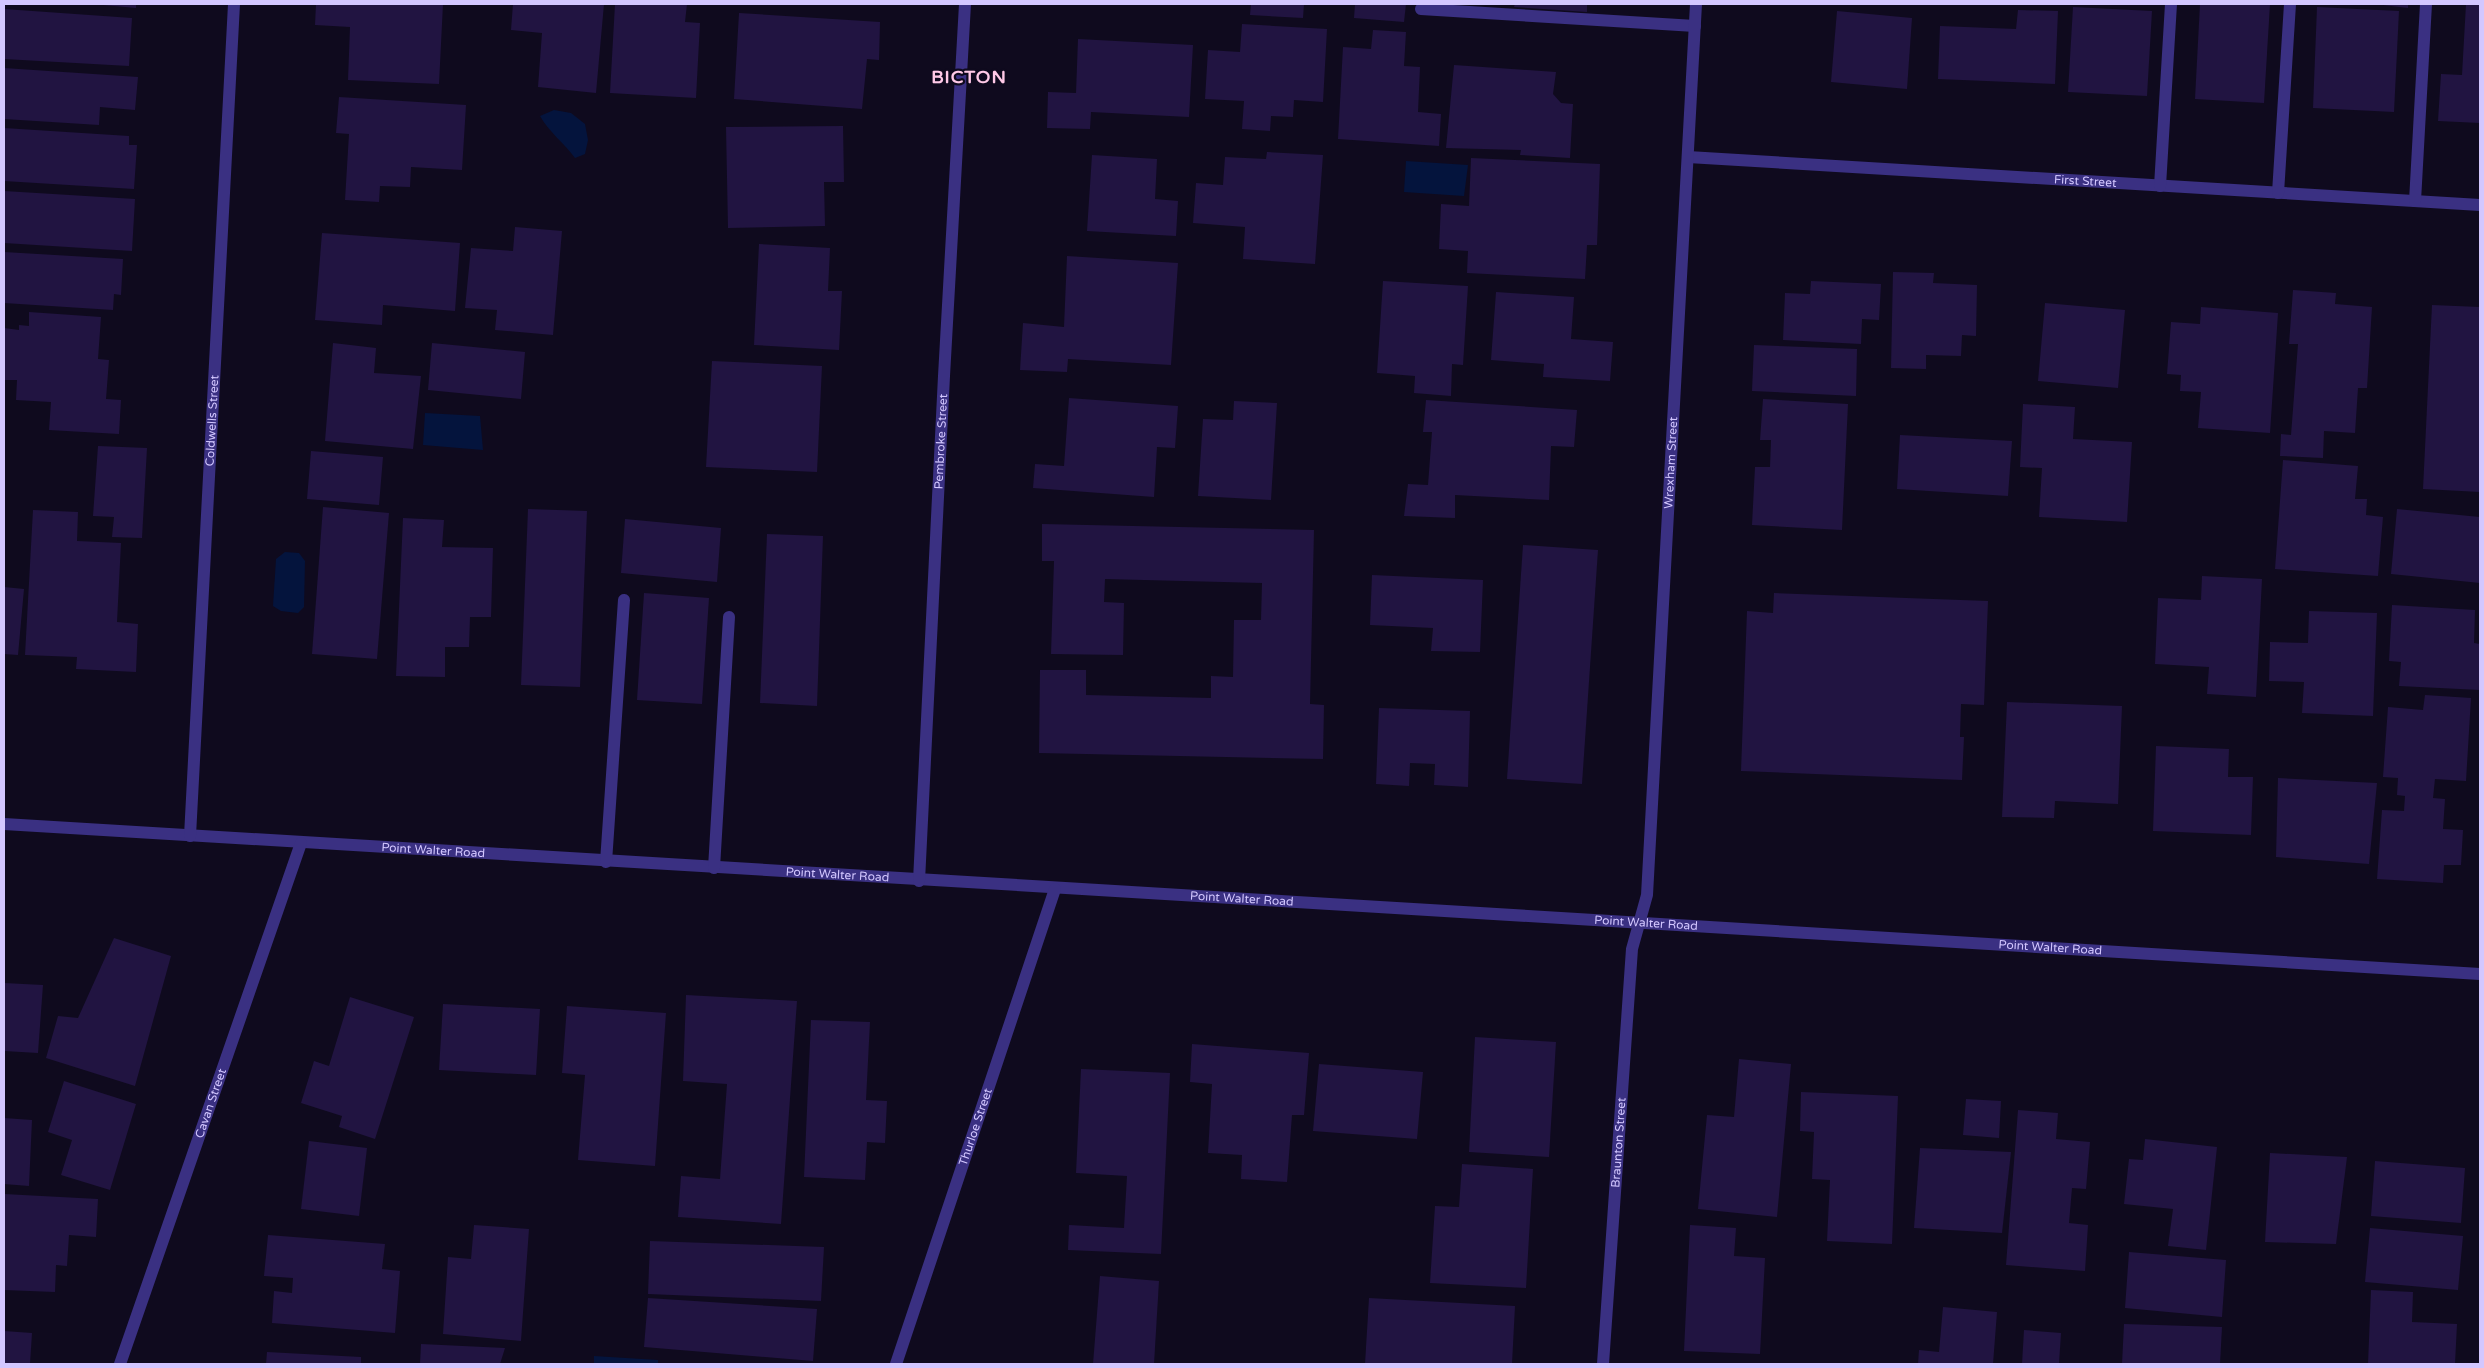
<svg xmlns="http://www.w3.org/2000/svg" width="2484" height="1368" font-family="'Varela Round',sans-serif">
  <style>
    .water { fill: #04143d }
    .building { fill: #211441 }
    .lines { fill: none; stroke-linecap: round; stroke-linejoin: round }
    .minor { stroke: #3a3082; stroke-width: 12 }
    .labels { text-anchor: middle; dominant-baseline: central; stroke-width: 4.5; stroke-linejoin: round; paint-order: stroke }
    .street-label { font-size: 12px; fill: #d3c7ff; stroke: #0f0a1e }
    .district-label { font-size: 18px; font-weight: bold; letter-spacing: 1px; fill: #ffc9e7; stroke: #0f0a1e }
  </style>
  <rect width="100%" height="100%" fill="#0f0a1e"/>
  <g class="water">
    <path d="M554,110L571,113L585,124L588,140L585,154L575,158C564,143 549,132 540,116Z"/>
    <path d="M1406,161L1468,165L1464,196L1404,192Z"/>
    <path d="M425,413L480,416L483,450L423,445Z"/>
    <path d="M285,552L299,553L305,561L304,607L298,613L281,611L273,606L276,559Z"/>
    <path d="M594,1356L658,1360V1364H594Z"/>
  </g>
  <g class="building">
    <path d="M92,4H136V8Z"/>
    <path d="M316,4H443L439,84L348,80L350,27L315,25Z"/>
    <path d="M513,4H604L596,93L538,87L542,33L511,30Z"/>
    <path d="M615,4H687L685,22L700,23L696,98L610,93Z"/>
    <path d="M1251,4H1304L1303,18L1250,15Z"/>
    <path d="M1355,4H1406L1404,22L1354,18Z"/>
    <path d="M1515,4H1587V12L1514,7Z"/>
    <path d="M2200,4H2270L2264,103L2195,99Z"/>
    <path d="M2375,4H2408V8Z"/>
    <path d="M2466,4H2480V123L2438,121L2441,74L2462,75Z"/>
    <path d="M2073,7L2152,11L2147,96L2068,92Z"/>
    <path d="M2317,7L2399,11L2394,112L2313,108Z"/>
    <path d="M4,9L132,18L129,66L4,59Z"/>
    <path d="M2018,10L2058,11L2055,84L1938,79L1940,26L2016,29Z"/>
    <path d="M1837,11L1912,18L1907,89L1831,82Z"/>
    <path d="M739,13L880,22L879,60L867,59L862,109L734,99Z"/>
    <path d="M1242,24L1327,29L1323,102L1294,100L1293,117L1271,116L1270,131L1242,129L1244,101L1205,99L1208,50L1240,52Z"/>
    <path d="M1373,30L1406,32L1404,66L1420,67L1418,112L1441,114L1439,146L1338,139L1343,47L1371,49Z"/>
    <path d="M1078,39L1193,45L1189,117L1091,112L1090,129L1047,128L1048,92L1076,93Z"/>
    <path d="M1454,65L1556,72L1553,94L1561,103L1573,104L1570,158L1520,155L1521,150L1446,148Z"/>
    <path d="M4,68L138,77L135,110L100,107L99,125L4,119Z"/>
    <path d="M339,97L466,105L462,170L411,167L410,187L380,186L379,202L345,200L349,134L336,133Z"/>
    <path d="M843,126L844,182H824L825,226L728,228L726,127Z"/>
    <path d="M4,128L129,136V145H137L134,189L4,181Z"/>
    <path d="M1267,152L1323,155L1315,264L1243,259L1245,227L1193,223L1196,183L1223,185L1225,157L1266,159Z"/>
    <path d="M1092,155L1157,159L1155,199L1178,201L1176,236L1087,231Z"/>
    <path d="M1471,158L1600,164L1597,245H1587L1585,279L1467,273L1468,251L1439,249L1441,204L1469,206Z"/>
    <path d="M4,191L135,199L132,251L4,243Z"/>
    <path d="M515,227L562,231L553,335L495,330L497,310L465,308L471,248L513,251Z"/>
    <path d="M322,233L460,243L455,311L383,305L382,325L315,320Z"/>
    <path d="M759,244L830,248L828,291H842L839,350L754,345Z"/>
    <path d="M4,252L123,259L121,295L114,294L113,310L4,303Z"/>
    <path d="M1067,256L1178,263L1171,365L1068,359L1067,372L1020,370L1023,323L1064,327Z"/>
    <path d="M1893,272L1934,273L1933,283L1977,285L1976,336L1962,335L1961,356L1926,355V369L1891,368Z"/>
    <path d="M1383,281L1468,286L1463,365L1452,364L1451,396L1414,393L1415,376L1377,373Z"/>
    <path d="M1811,281L1881,284L1879,320L1862,319L1861,344L1783,340L1785,293L1810,294Z"/>
    <path d="M2293,290L2336,293L2335,304L2372,307L2367,388H2358L2355,433L2324,431L2323,458L2280,456L2281,434L2291,435L2298,344H2289Z"/>
    <path d="M1496,292L1574,297L1571,339L1613,342L1610,381L1543,377L1544,364L1491,360Z"/>
    <path d="M2045,303L2125,310L2118,388L2038,381Z"/>
    <path d="M2432,305L2480,307V492L2423,489Z"/>
    <path d="M2201,307L2278,313L2270,433L2198,428L2201,392L2180,391L2181,375L2167,374L2171,322L2200,324Z"/>
    <path d="M29,312L101,317L98,359L109,360L106,399L121,400L119,434L49,430L51,402L16,400L17,380H4V328L19,330V325L29,326Z"/>
    <path d="M333,343L376,348L374,373L421,376L413,449L325,441Z"/>
    <path d="M432,343L525,352L521,399L428,390Z"/>
    <path d="M1754,345L1857,349L1856,396L1752,391Z"/>
    <path d="M712,361L822,366L817,472L706,467Z"/>
    <path d="M1069,398L1178,406L1175,448L1157,447L1154,497L1033,488L1035,464L1064,466Z"/>
    <path d="M1763,399L1848,404L1842,530L1752,525L1755,467H1770L1771,440H1760Z"/>
    <path d="M1426,400L1577,410L1574,447L1551,446L1549,500L1455,495V518L1404,516L1408,484L1428,485L1432,432H1423Z"/>
    <path d="M1234,401L1277,403L1271,500L1198,496L1203,419L1233,420Z"/>
    <path d="M2023,404L2075,407L2073,439L2132,442L2127,522L2039,517L2042,468L2020,467Z"/>
    <path d="M1900,435L2012,441L2008,496L1897,489Z"/>
    <path d="M98,446L147,448L142,538L112,537L114,517L93,516Z"/>
    <path d="M311,451L383,457L379,505L307,499Z"/>
    <path d="M2283,460L2358,466L2355,499H2367L2366,515L2383,517L2378,576L2275,569Z"/>
    <path d="M323,507L389,513L377,659L312,654Z"/>
    <path d="M528,509L587,511L580,687L521,685Z"/>
    <path d="M2397,509L2480,517V583L2391,574Z"/>
    <path d="M33,510L78,512L77,541L121,543L117,622L138,624L136,672L76,669L77,657L25,655Z"/>
    <path d="M403,518L444,520L442,547L493,548L491,617H470L469,647H445V677L396,676Z"/>
    <path d="M625,519L721,528L717,582L621,573Z"/>
    <path d="M1042,524L1314,530L1310,704L1324,705L1323,759L1039,753L1040,670H1086V695L1211,698V676L1233,677L1234,620H1261L1262,583L1105,579L1104,602L1124,603L1123,655L1051,654L1054,561H1042Z"/>
    <path d="M767,534L823,536L817,706L760,703Z"/>
    <path d="M1523,545L1598,550L1582,784L1507,779Z"/>
    <path d="M1372,575L1483,580L1480,652L1431,651L1433,628L1370,625Z"/>
    <path d="M2202,576L2262,579L2256,697L2207,694L2209,667L2155,664L2158,598L2201,600Z"/>
    <path d="M4,587L24,589L18,655L4,654Z"/>
    <path d="M644,593L709,598L702,704L637,700Z"/>
    <path d="M1774,593L1988,601L1984,705L1961,704L1960,737H1964L1962,780L1741,771L1747,611L1773,613Z"/>
    <path d="M2392,605L2475,610L2474,643L2480,644V690L2399,686L2401,662L2389,661Z"/>
    <path d="M2309,611L2377,613L2373,716L2302,713L2304,682L2269,681L2270,642L2308,643Z"/>
    <path d="M2425,695L2471,698L2466,781L2435,779L2433,798L2445,799L2443,829L2463,830L2461,865H2444L2443,883L2377,879L2382,810L2404,811L2405,796L2397,795L2398,778L2383,777L2388,707L2423,710Z"/>
    <path d="M2007,702L2122,706L2118,804L2055,801L2054,818L2002,817Z"/>
    <path d="M1379,708L1470,711L1468,787L1434,785L1435,764L1410,763L1409,786L1376,784Z"/>
    <path d="M2156,746L2229,749L2228,777H2253L2251,835L2153,831Z"/>
    <path d="M2278,778L2377,783L2369,864L2276,857Z"/>
    <path d="M114,938L171,956L135,1086L46,1058L58,1016L78,1018Z"/>
    <path d="M4,983L43,985L38,1053L4,1051Z"/>
    <path d="M686,995L797,1001L781,1224L678,1217L681,1176L720,1179L727,1084L683,1081Z"/>
    <path d="M350,997L414,1017L375,1139L339,1127L342,1116L301,1103L314,1061L329,1066Z"/>
    <path d="M443,1004L540,1009L536,1075L439,1070Z"/>
    <path d="M567,1006L666,1013L655,1166L578,1160L585,1075L562,1073Z"/>
    <path d="M811,1020L870,1022L866,1100L887,1101L885,1143L867,1142L865,1180L804,1177Z"/>
    <path d="M1475,1037L1556,1042L1549,1157L1469,1152Z"/>
    <path d="M1192,1044L1309,1053L1304,1115H1292L1287,1182L1241,1179L1242,1155L1208,1153L1212,1084L1190,1082Z"/>
    <path d="M1739,1059L1791,1064L1777,1217L1698,1209L1707,1115L1734,1117Z"/>
    <path d="M1319,1064L1423,1072L1417,1139L1313,1131Z"/>
    <path d="M1081,1069L1170,1073L1161,1254L1068,1250L1069,1225L1124,1228L1127,1176L1076,1173Z"/>
    <path d="M64,1081L136,1104L110,1190L61,1175L72,1140L48,1132Z"/>
    <path d="M1801,1092L1898,1096L1892,1244L1827,1241L1830,1180L1812,1179L1814,1132L1800,1131Z"/>
    <path d="M1966,1099L2001,1101L1999,1138L1963,1135Z"/>
    <path d="M2018,1110L2058,1113L2056,1139L2090,1142L2086,1189L2072,1188L2069,1223L2088,1225L2085,1271L2006,1265Z"/>
    <path d="M4,1118L32,1120L29,1186L4,1184Z"/>
    <path d="M2145,1139L2217,1147L2206,1250L2168,1246L2173,1209L2124,1204L2129,1159L2143,1160Z"/>
    <path d="M309,1141L367,1148L359,1216L301,1209Z"/>
    <path d="M1920,1148L2011,1152L2002,1233L1914,1228Z"/>
    <path d="M2270,1153L2347,1157L2336,1244L2265,1242Z"/>
    <path d="M2375,1161L2465,1168L2461,1223L2371,1216Z"/>
    <path d="M1462,1164L1533,1169L1526,1288L1430,1283L1435,1206L1459,1207Z"/>
    <path d="M4,1194L98,1199L96,1237L69,1235L67,1266L56,1265L55,1292L4,1290Z"/>
    <path d="M474,1225L529,1229L521,1341L443,1334L448,1257L471,1259Z"/>
    <path d="M1690,1225L1736,1228L1734,1256L1765,1258L1760,1354L1684,1351Z"/>
    <path d="M2370,1228L2463,1236L2458,1290L2365,1282Z"/>
    <path d="M268,1235L385,1244L382,1269L400,1271L395,1333L272,1323L274,1291L292,1293L293,1278L264,1276Z"/>
    <path d="M650,1241L824,1247L821,1301L648,1294Z"/>
    <path d="M2129,1252L2226,1260L2222,1317L2125,1308Z"/>
    <path d="M1100,1276L1159,1281L1154,1364H1093Z"/>
    <path d="M2371,1290L2413,1292L2412,1322L2457,1324L2455,1364H2368Z"/>
    <path d="M648,1298L817,1309L813,1361L644,1347Z"/>
    <path d="M1369,1298L1515,1306L1512,1364H1365Z"/>
    <path d="M1943,1307L1997,1312L1993,1364H1918L1919,1350L1939,1352Z"/>
    <path d="M2124,1324L2222,1327L2220,1364H2122Z"/>
    <path d="M2024,1330L2061,1333L2059,1364H2022Z"/>
    <path d="M4,1331L32,1333L30,1364H4Z"/>
    <path d="M421,1344L505,1348L500,1364H420Z"/>
    <path d="M267,1352L361,1357V1364H266Z"/>
  </g>
  <g class="lines">
    <g class="minor">
      <path d="M1421,9L1695,26"/>
      <path id="s1" d="M1688,157L2480,205"/>
      <path d="M2160,186L2171,4"/>
      <path d="M2278,193L2290,4"/>
      <path d="M2415,201L2426,4"/>
      <path id="s2" d="M4,824C829,875 1655,922 2480,974"/>
      <path id="s3" d="M190,836L234,4"/>
      <path d="M606,862L624,600"/>
      <path d="M714,868L729,617"/>
      <path id="s4" d="M919,881L944,376L965,4"/>
      <path id="s5" d="M120,1364L301,843"/>
      <path id="s6" d="M896,1364L1055,889"/>
      <path id="s7" d="M1603,1364L1632,949L1647,895L1696,4"/>
    </g>
  </g>
  <g class="labels">
    <g class="street-label">
      <text stroke="none"><textPath href="#s1" startOffset="398">First Street</textPath></text>
      <text stroke="none"><textPath href="#s3" startOffset="416">Coldwells Street</textPath></text>
      <text stroke="none"><textPath href="#s4" startOffset="440">Pembroke Street</textPath></text>
      <text stroke="none"><textPath href="#s7" startOffset="905">Wrexham Street</textPath></text>
      <text stroke="none"><textPath href="#s2" startOffset="430">Point Walter Road</textPath></text>
      <text stroke="none"><textPath href="#s2" startOffset="835">Point Walter Road</textPath></text>
      <text stroke="none"><textPath href="#s2" startOffset="1240">Point Walter Road</textPath></text>
      <text stroke="none"><textPath href="#s2" startOffset="1645">Point Walter Road</textPath></text>
      <text stroke="none"><textPath href="#s2" startOffset="2050">Point Walter Road</textPath></text>
      <text stroke="none"><textPath href="#s5" startOffset="276">Cavan Street</textPath></text>
      <text stroke="none"><textPath href="#s6" startOffset="250">Thurloe Street</textPath></text>
      <text stroke="none"><textPath href="#s7" startOffset="222">Braunton Street</textPath></text>
    </g>
    <g class="district-label">
      <text x="969" y="77">BICTON</text>
    </g>
  </g>
  <rect width="2484" height="1368" fill="none" stroke="#d3c7ff" stroke-width="10"/>
</svg>
